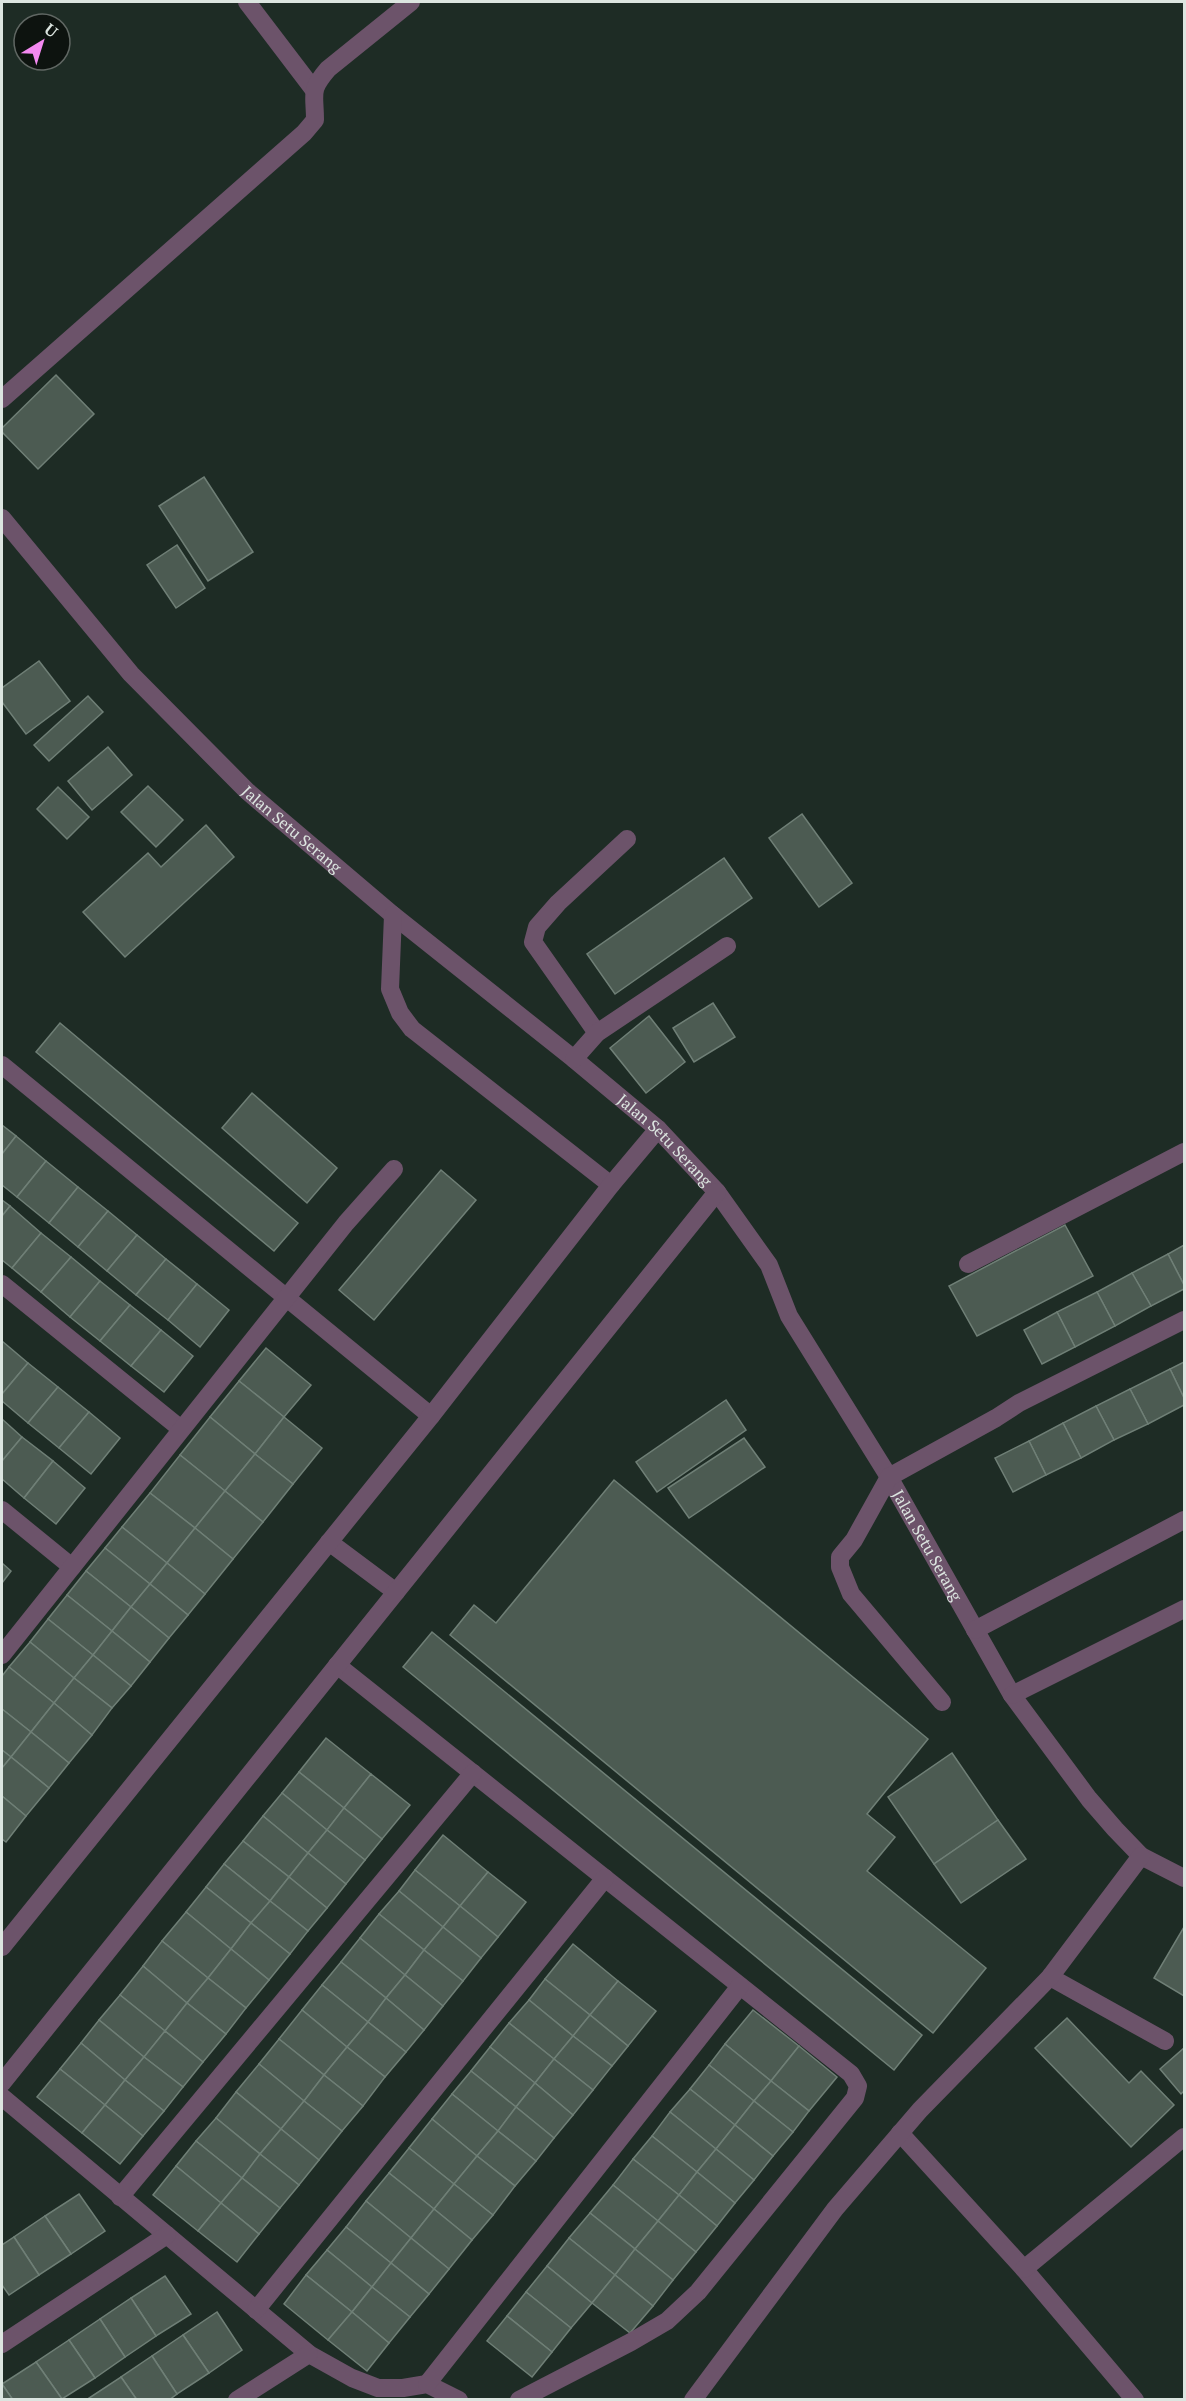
<svg xmlns="http://www.w3.org/2000/svg" width="1186" height="2401" font-family="'PT Serif',serif">
  <style>
    .building { fill: #4c5b52; stroke: #6f7f76; stroke-width: 1.5 }
    .lines { fill: none; stroke-linecap: round; stroke-linejoin: round }
    .minor { stroke: #6c536a; stroke-width: 18 }
    .labels { text-anchor: middle; dominant-baseline: central; stroke-width: 5; stroke-linejoin: round; paint-order: stroke }
    .street-label { font-size: 16px; fill: #dce5e0; stroke: #0d130f }
  </style>
  <rect width="100%" height="100%" fill="#1e2c25"/>
  <g class="building">
    <path d="M56,375L94,414L38,469L2,432V428Z"/>
    <path d="M204,477L253,552L208,581L159,506Z"/>
    <path d="M177,545L205,588L176,608L147,565Z"/>
    <path d="M39,661L70,701L26,734L2,702V688Z"/>
    <path d="M88,696L103,712L49,761L34,745Z"/>
    <path d="M108,747L132,775L92,810L68,781Z"/>
    <path d="M148,786L183,820L156,847L121,812Z"/>
    <path d="M58,787L89,817L67,839L37,809Z"/>
    <path d="M802,814L852,883L819,907L769,838Z"/>
    <path d="M206,825L234,857L125,957L83,912L148,853L161,867Z"/>
    <path d="M724,858L752,898L615,994L587,954Z"/>
    <path d="M713,1003L735,1037L694,1062L673,1028Z"/>
    <path d="M649,1016L685,1062L646,1093L610,1048Z"/>
    <path d="M60,1023L298,1223L274,1251L36,1052Z"/>
    <path d="M252,1093L337,1168L307,1203L222,1128Z"/>
    <path d="M2,1125L16,1136L2,1154Z"/>
    <path d="M16,1136L46,1161L17,1197L2,1185V1154Z"/>
    <path d="M46,1161L78,1187L49,1223L17,1197Z"/>
    <path d="M441,1170L476,1200L374,1320L339,1290Z"/>
    <path d="M78,1187L108,1211L78,1247L49,1223Z"/>
    <path d="M2,1200L10,1206L2,1216Z"/>
    <path d="M10,1206L41,1233L12,1268L2,1260V1216Z"/>
    <path d="M108,1211L137,1235L107,1271L78,1247Z"/>
    <path d="M1065,1225L1093,1276L977,1336L949,1286Z"/>
    <path d="M41,1233L71,1257L41,1292L12,1268Z"/>
    <path d="M137,1235L166,1259L136,1295L107,1271Z"/>
    <path d="M1184,1245V1285L1168,1254Z"/>
    <path d="M1168,1254L1184,1285V1289L1151,1306L1132,1273Z"/>
    <path d="M71,1257L100,1281L70,1317L41,1292Z"/>
    <path d="M166,1259L197,1284L168,1320L136,1295Z"/>
    <path d="M1132,1273L1151,1306L1115,1326L1097,1292Z"/>
    <path d="M100,1281L130,1305L100,1341L70,1317Z"/>
    <path d="M197,1284L229,1310L200,1347L168,1320Z"/>
    <path d="M1097,1292L1115,1326L1075,1347L1057,1312Z"/>
    <path d="M130,1305L161,1330L131,1366L100,1341Z"/>
    <path d="M1057,1312L1075,1347L1042,1364L1024,1330Z"/>
    <path d="M161,1330L193,1356L164,1392L131,1366Z"/>
    <path d="M2,1341L28,1363L2,1394Z"/>
    <path d="M266,1348L311,1385L284,1417L239,1381Z"/>
    <path d="M1184,1362V1398L1170,1369Z"/>
    <path d="M28,1363L58,1387L28,1423L2,1401V1394Z"/>
    <path d="M1170,1369L1184,1398V1405L1148,1424L1130,1389Z"/>
    <path d="M239,1381L284,1417L255,1454L210,1417Z"/>
    <path d="M58,1387L89,1412L59,1448L28,1423Z"/>
    <path d="M1130,1389L1148,1424L1114,1440L1096,1406Z"/>
    <path d="M726,1400L746,1430L657,1492L636,1462Z"/>
    <path d="M1096,1406L1114,1440L1081,1458L1063,1423Z"/>
    <path d="M89,1412L120,1438L91,1474L59,1448Z"/>
    <path d="M210,1417L255,1454L225,1491L180,1455Z"/>
    <path d="M284,1417L322,1448L293,1484L255,1454Z"/>
    <path d="M2,1419L22,1437L2,1461Z"/>
    <path d="M1063,1423L1081,1458L1046,1475L1029,1441Z"/>
    <path d="M22,1437L53,1461L24,1498L2,1479V1461Z"/>
    <path d="M744,1438L765,1467L689,1518L668,1488Z"/>
    <path d="M1029,1441L1046,1475L1013,1492L995,1458Z"/>
    <path d="M255,1454L293,1484L263,1522L225,1491Z"/>
    <path d="M180,1455L225,1491L195,1528L150,1493Z"/>
    <path d="M53,1461L85,1488L56,1524L24,1498Z"/>
    <path d="M614,1480L928,1739L867,1814L895,1837L867,1871L986,1968L933,2033L450,1635L474,1605L496,1623Z"/>
    <path d="M225,1491L263,1522L233,1559L195,1528Z"/>
    <path d="M150,1493L195,1528L167,1563L122,1527Z"/>
    <path d="M122,1527L167,1563L150,1584L105,1548Z"/>
    <path d="M195,1528L233,1559L205,1594L167,1563Z"/>
    <path d="M105,1548L150,1584L131,1607L86,1571Z"/>
    <path d="M2,1563L11,1571L2,1583Z"/>
    <path d="M167,1563L205,1594L188,1615L150,1584Z"/>
    <path d="M86,1571L131,1607L112,1631L67,1595Z"/>
    <path d="M150,1584L188,1615L169,1638L131,1607Z"/>
    <path d="M67,1595L112,1631L93,1655L48,1619Z"/>
    <path d="M131,1607L169,1638L150,1662L112,1631Z"/>
    <path d="M48,1619L93,1655L74,1678L30,1642Z"/>
    <path d="M112,1631L150,1662L131,1686L93,1655Z"/>
    <path d="M432,1632L922,2035L894,2070L403,1667Z"/>
    <path d="M30,1642L74,1678L54,1703L9,1667Z"/>
    <path d="M93,1655L131,1686L112,1708L74,1678Z"/>
    <path d="M9,1667L54,1703L31,1732L2,1709V1676Z"/>
    <path d="M74,1678L112,1708L92,1735L54,1703Z"/>
    <path d="M54,1703L92,1735L69,1763L31,1732Z"/>
    <path d="M2,1709L31,1732L11,1757L2,1750Z"/>
    <path d="M31,1732L69,1763L49,1788L11,1757Z"/>
    <path d="M326,1738L371,1774L344,1808L299,1772Z"/>
    <path d="M2,1750L11,1757L2,1768Z"/>
    <path d="M952,1753L998,1820L934,1864L888,1797Z"/>
    <path d="M11,1757L49,1788L26,1816L2,1796V1768Z"/>
    <path d="M299,1772L344,1808L327,1830L282,1793Z"/>
    <path d="M371,1774L410,1805L382,1839L344,1808Z"/>
    <path d="M282,1793L327,1830L308,1853L263,1816Z"/>
    <path d="M2,1796L26,1816L6,1842L2,1839Z"/>
    <path d="M344,1808L382,1839L365,1860L327,1830Z"/>
    <path d="M263,1816L308,1853L289,1877L243,1841Z"/>
    <path d="M998,1820L1026,1859L961,1903L934,1864Z"/>
    <path d="M327,1830L365,1860L346,1884L308,1853Z"/>
    <path d="M443,1835L488,1872L460,1906L415,1870Z"/>
    <path d="M243,1841L289,1877L270,1901L224,1864Z"/>
    <path d="M308,1853L346,1884L327,1908L289,1877Z"/>
    <path d="M224,1864L270,1901L251,1923L206,1887Z"/>
    <path d="M415,1870L460,1906L443,1927L399,1891Z"/>
    <path d="M488,1872L526,1902L498,1937L460,1906Z"/>
    <path d="M289,1877L327,1908L308,1931L270,1901Z"/>
    <path d="M206,1887L251,1923L231,1949L186,1912Z"/>
    <path d="M399,1891L443,1927L424,1950L379,1914Z"/>
    <path d="M270,1901L308,1931L290,1954L251,1923Z"/>
    <path d="M460,1906L498,1937L481,1958L443,1927Z"/>
    <path d="M186,1912L231,1949L208,1978L162,1941Z"/>
    <path d="M379,1914L424,1950L405,1975L360,1938Z"/>
    <path d="M251,1923L290,1954L269,1980L231,1949Z"/>
    <path d="M443,1927L481,1958L463,1981L424,1950Z"/>
    <path d="M1184,1927V1996L1154,1978Z"/>
    <path d="M360,1938L405,1975L386,1998L341,1962Z"/>
    <path d="M162,1941L208,1978L187,2003L143,1966Z"/>
    <path d="M573,1944L618,1981L590,2015L545,1979Z"/>
    <path d="M231,1949L269,1980L246,2008L208,1978Z"/>
    <path d="M424,1950L463,1981L443,2006L405,1975Z"/>
    <path d="M341,1962L386,1998L368,2022L322,1985Z"/>
    <path d="M143,1966L187,2003L165,2031L120,1995Z"/>
    <path d="M405,1975L443,2006L424,2030L386,1998Z"/>
    <path d="M208,1978L246,2008L226,2034L187,2003Z"/>
    <path d="M545,1979L590,2015L573,2036L529,2000Z"/>
    <path d="M618,1981L656,2011L628,2046L590,2015Z"/>
    <path d="M322,1985L368,2022L347,2047L302,2010Z"/>
    <path d="M120,1995L165,2031L144,2057L99,2020Z"/>
    <path d="M386,1998L424,2030L406,2052L368,2022Z"/>
    <path d="M529,2000L573,2036L554,2059L509,2023Z"/>
    <path d="M187,2003L226,2034L203,2062L165,2031Z"/>
    <path d="M302,2010L347,2047L324,2075L279,2039Z"/>
    <path d="M753,2010L799,2046L771,2081L725,2044Z"/>
    <path d="M590,2015L628,2046L612,2066L573,2036Z"/>
    <path d="M1067,2018L1129,2083L1141,2071L1174,2105L1131,2147L1035,2048Z"/>
    <path d="M99,2020L144,2057L125,2080L81,2043Z"/>
    <path d="M368,2022L406,2052L385,2077L347,2047Z"/>
    <path d="M509,2023L554,2059L535,2083L490,2047Z"/>
    <path d="M165,2031L203,2062L183,2087L144,2057Z"/>
    <path d="M573,2036L612,2066L593,2090L554,2059Z"/>
    <path d="M279,2039L324,2075L304,2101L259,2064Z"/>
    <path d="M81,2043L125,2080L105,2105L60,2069Z"/>
    <path d="M725,2044L771,2081L754,2101L709,2065Z"/>
    <path d="M799,2046L837,2077L809,2111L771,2081Z"/>
    <path d="M347,2047L385,2077L363,2106L324,2075Z"/>
    <path d="M490,2047L535,2083L516,2107L471,2071Z"/>
    <path d="M1184,2048V2091L1181,2094L1160,2069Z"/>
    <path d="M144,2057L183,2087L164,2111L125,2080Z"/>
    <path d="M554,2059L593,2090L573,2115L535,2083Z"/>
    <path d="M259,2064L304,2101L281,2129L236,2092Z"/>
    <path d="M709,2065L754,2101L735,2125L690,2089Z"/>
    <path d="M60,2069L105,2105L82,2133L37,2097Z"/>
    <path d="M471,2071L516,2107L498,2131L452,2094Z"/>
    <path d="M324,2075L363,2106L342,2131L304,2101Z"/>
    <path d="M125,2080L164,2111L143,2136L105,2105Z"/>
    <path d="M771,2081L809,2111L793,2132L754,2101Z"/>
    <path d="M535,2083L573,2115L554,2138L516,2107Z"/>
    <path d="M690,2089L735,2125L716,2149L670,2112Z"/>
    <path d="M236,2092L281,2129L260,2154L216,2118Z"/>
    <path d="M452,2094L498,2131L477,2156L432,2119Z"/>
    <path d="M304,2101L342,2131L319,2160L281,2129Z"/>
    <path d="M754,2101L793,2132L773,2156L735,2125Z"/>
    <path d="M105,2105L143,2136L120,2164L82,2133Z"/>
    <path d="M516,2107L554,2138L536,2161L498,2131Z"/>
    <path d="M670,2112L716,2149L697,2172L652,2136Z"/>
    <path d="M216,2118L260,2154L242,2178L196,2141Z"/>
    <path d="M432,2119L477,2156L454,2184L409,2148Z"/>
    <path d="M735,2125L773,2156L754,2180L716,2149Z"/>
    <path d="M281,2129L319,2160L299,2185L260,2154Z"/>
    <path d="M498,2131L536,2161L515,2186L477,2156Z"/>
    <path d="M652,2136L697,2172L679,2195L633,2159Z"/>
    <path d="M196,2141L242,2178L221,2203L176,2166Z"/>
    <path d="M409,2148L454,2184L434,2209L389,2173Z"/>
    <path d="M716,2149L754,2180L735,2203L697,2172Z"/>
    <path d="M260,2154L299,2185L280,2208L242,2178Z"/>
    <path d="M477,2156L515,2186L493,2215L454,2184Z"/>
    <path d="M633,2159L679,2195L658,2221L613,2185Z"/>
    <path d="M176,2166L221,2203L198,2231L153,2195Z"/>
    <path d="M697,2172L735,2203L717,2226L679,2195Z"/>
    <path d="M389,2173L434,2209L411,2238L366,2201Z"/>
    <path d="M242,2178L280,2208L259,2234L221,2203Z"/>
    <path d="M454,2184L493,2215L472,2240L434,2209Z"/>
    <path d="M613,2185L658,2221L635,2249L590,2213Z"/>
    <path d="M79,2194L105,2231L71,2254L45,2216Z"/>
    <path d="M679,2195L717,2226L696,2252L658,2221Z"/>
    <path d="M366,2201L411,2238L391,2263L346,2227Z"/>
    <path d="M221,2203L259,2234L237,2262L198,2231Z"/>
    <path d="M434,2209L472,2240L449,2269L411,2238Z"/>
    <path d="M590,2213L635,2249L615,2275L569,2238Z"/>
    <path d="M45,2216L71,2254L39,2275L14,2237Z"/>
    <path d="M658,2221L696,2252L673,2280L635,2249Z"/>
    <path d="M346,2227L391,2263L372,2287L327,2250Z"/>
    <path d="M14,2237L39,2275L9,2295L2,2285V2245Z"/>
    <path d="M411,2238L449,2269L429,2294L391,2263Z"/>
    <path d="M569,2238L615,2275L592,2303L547,2266Z"/>
    <path d="M635,2249L673,2280L653,2306L615,2275Z"/>
    <path d="M327,2250L372,2287L352,2312L306,2275Z"/>
    <path d="M391,2263L429,2294L410,2317L372,2287Z"/>
    <path d="M547,2266L592,2303L571,2328L526,2292Z"/>
    <path d="M306,2275L352,2312L328,2340L284,2304Z"/>
    <path d="M615,2275L653,2306L630,2333L592,2303Z"/>
    <path d="M165,2276L191,2314L156,2336L131,2298Z"/>
    <path d="M372,2287L410,2317L389,2343L352,2312Z"/>
    <path d="M526,2292L571,2328L552,2352L507,2316Z"/>
    <path d="M131,2298L156,2336L125,2357L100,2319Z"/>
    <path d="M217,2312L242,2350L209,2373L183,2335Z"/>
    <path d="M352,2312L389,2343L367,2371L328,2340Z"/>
    <path d="M507,2316L552,2352L532,2377L487,2341Z"/>
    <path d="M100,2319L125,2357L95,2378L69,2340Z"/>
    <path d="M183,2335L209,2373L177,2394L152,2356Z"/>
    <path d="M69,2340L95,2378L62,2399L36,2362Z"/>
    <path d="M152,2356L177,2394L169,2400H137L121,2377Z"/>
    <path d="M36,2362L62,2399L13,2400L2,2384Z"/>
    <path d="M121,2377L137,2400H90L89,2398Z"/>
    <path d="M2,2384L13,2400H2Z"/>
  </g>
  <g class="lines">
    <g class="minor">
      <path d="M247,2L314,90"/>
      <path d="M2,399L304,133L315,120C315,93 309,91 328,69L411,2"/>
      <path id="s1" d="M2,518L131,674L247,791L393,915L574,1059L658,1129L717,1192L769,1265L789,1316L889,1477L1012,1695L1089,1799L1115,1829L1141,1856L1184,1878"/>
      <path d="M393,915L390,989L400,1013L412,1029L611,1185"/>
      <path d="M597,1033L533,942L537,927L558,903L627,839"/>
      <path d="M574,1059L597,1033L727,946"/>
      <path d="M2,1065L431,1416"/>
      <path d="M968,1264L1184,1152"/>
      <path d="M2,1284L181,1429"/>
      <path d="M2,1510L72,1567"/>
      <path d="M329,1542L396,1592"/>
      <path d="M975,1630L1184,1520"/>
      <path d="M2,1655L346,1223L394,1169"/>
      <path d="M337,1665L851,2074L858,2086L855,2098L698,2292L667,2321L631,2342L519,2400"/>
      <path d="M1012,1695L1184,1609"/>
      <path d="M942,1702L851,1594L840,1567V1557L854,1540L889,1477L996,1418L1019,1403L1184,1320"/>
      <path d="M2,1947L431,1416L611,1185L658,1129"/>
      <path d="M1050,1977L1165,2041"/>
      <path d="M2,2083L717,1192"/>
      <path d="M2,2097L309,2354L352,2378L378,2388H403L427,2384L459,2400"/>
      <path d="M900,2133L1024,2269L1135,2400"/>
      <path d="M120,2197L473,1773"/>
      <path d="M1024,2269L1184,2137"/>
      <path d="M256,2310L605,1878"/>
      <path d="M2,2344L167,2235"/>
      <path d="M427,2384L740,1986"/>
      <path d="M237,2400L309,2354"/>
      <path d="M693,2400L835,2209L920,2110L1050,1977L1141,1856"/>
    </g>
  </g>
  <g class="labels">
    <g class="street-label">
      <text stroke="none"><textPath href="#s1" startOffset="426">Jalan Setu Serang</textPath></text>
      <text stroke="none"><textPath href="#s1" startOffset="912">Jalan Setu Serang</textPath></text>
      <text stroke="none"><textPath href="#s1" startOffset="1398">Jalan Setu Serang</textPath></text>
    </g>
  </g>
  <rect width="1186" height="2401" fill="none" stroke="#dce5e0" stroke-width="6"/>
  <g transform="translate(42 42) rotate(38)"><circle r="28" fill="#0d130f" stroke="#606763" stroke-width="1.5"/>
  <path d="M0-4.5L10 22L0 15L-10 22Z" fill="#f489f1"/>
  <text y="-9" font-size="16" font-weight="bold" text-anchor="middle" fill="#dce5e0">U</text>
  </g>
</svg>
